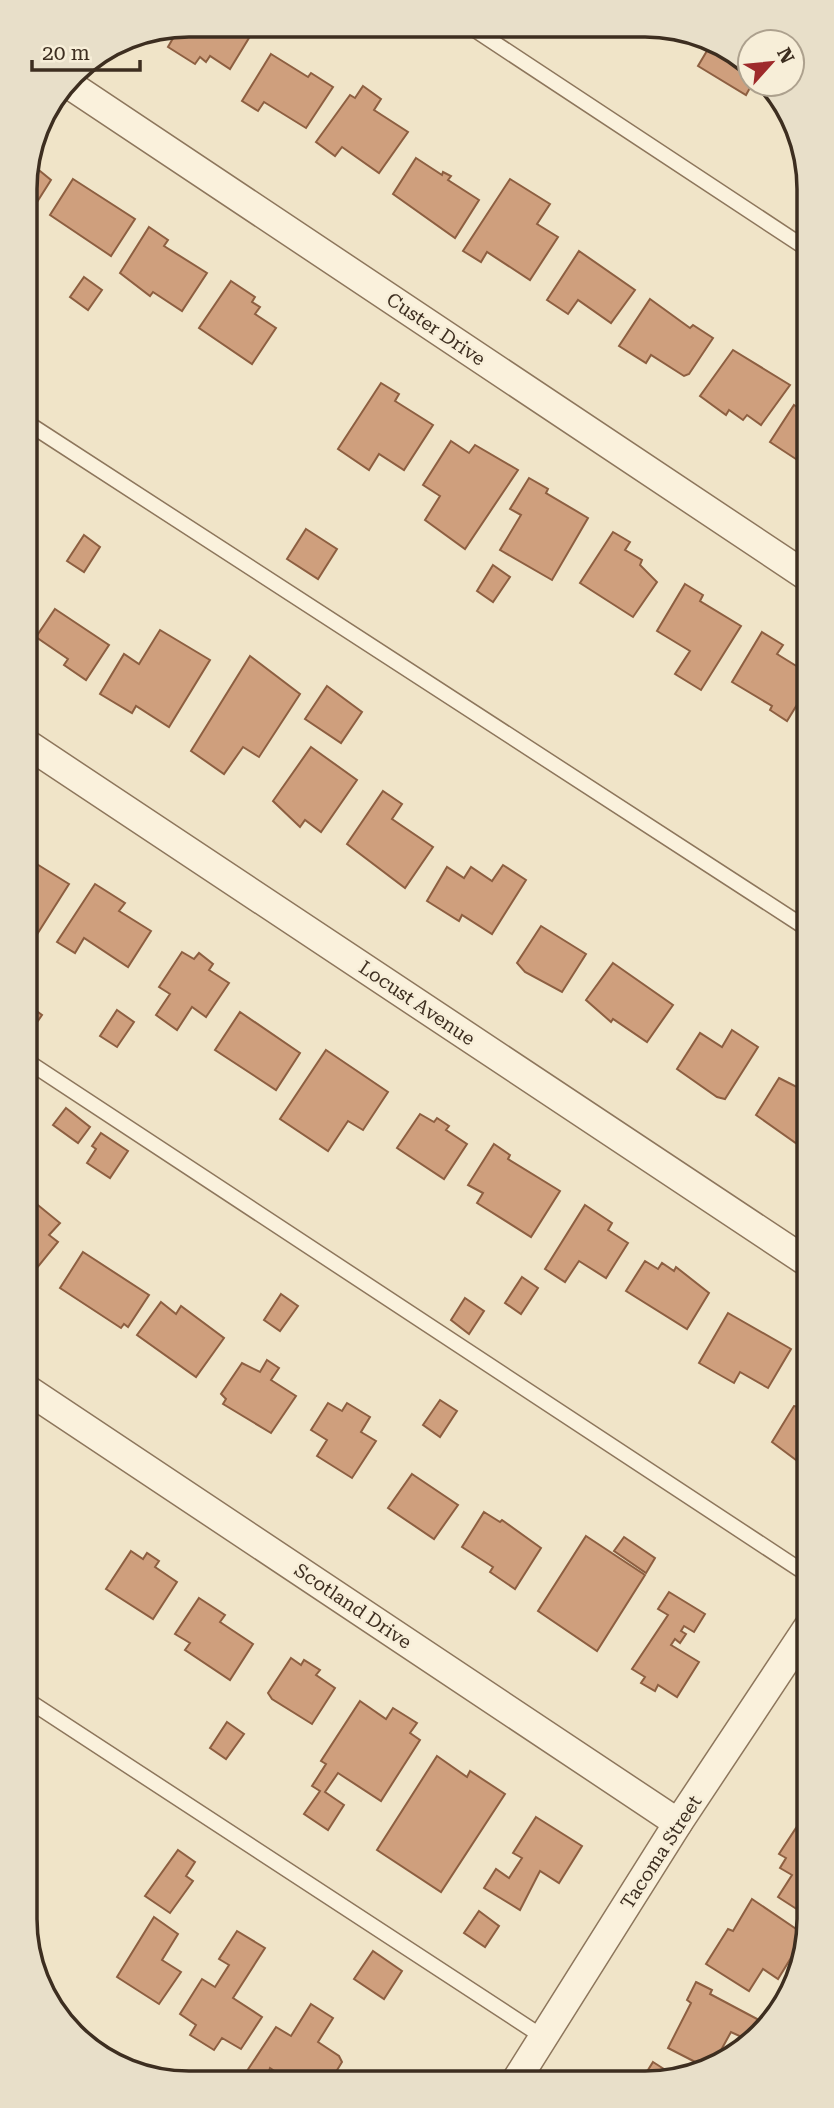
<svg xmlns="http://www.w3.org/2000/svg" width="834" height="2108" font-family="'Roboto Serif',serif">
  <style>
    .building { fill: #cf9f7d; stroke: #8d5f41; stroke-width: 2 }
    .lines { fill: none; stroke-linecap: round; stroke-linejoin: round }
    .service-casing { stroke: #8d765c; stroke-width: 17 }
    .minor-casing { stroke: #8d765c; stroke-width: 31 }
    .service { stroke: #faf1dc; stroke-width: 14 }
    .minor { stroke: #faf1dc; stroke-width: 28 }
    .labels { text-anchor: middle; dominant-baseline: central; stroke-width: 5; stroke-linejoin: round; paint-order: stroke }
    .street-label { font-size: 19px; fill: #3d2e20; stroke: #f7eed8 }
    .rim { fill: none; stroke: #3d2e20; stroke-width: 3.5 }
  </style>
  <rect width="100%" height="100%" fill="#f0e4c8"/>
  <g class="building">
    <path d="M189,24L239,25L252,33L230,69L210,56L206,62L200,57L195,64L168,47L180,26Z"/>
    <path d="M711,44L750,64V84H752L746,95L698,66Z"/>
    <path d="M271,54L308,77L311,73L333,87L306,128L264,102L258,111L242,101Z"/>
    <path d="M363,86L381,99L374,110L408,132L379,173L342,147L335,156L316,142L350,95L355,98Z"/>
    <path d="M416,158L442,175L443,172L451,176L448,180L479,200L455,238L393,194Z"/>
    <path d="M29,162L51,180L25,221V178Z"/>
    <path d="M73,179L135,219L111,256L50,215Z"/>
    <path d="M510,179L550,204L537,224L558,237L530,280L487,252L481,262L463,251Z"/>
    <path d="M149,227L168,240L164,246L207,273L182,311L153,292L150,296L120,273Z"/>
    <path d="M579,251L635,290L611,323L578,300L568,314L547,300Z"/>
    <path d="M84,277L102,290L88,310L70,297Z"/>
    <path d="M231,281L255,297L252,302L260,307L255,314L276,328L252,364L199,328Z"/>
    <path d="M650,299L690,328L693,325L713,338L689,374L684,376L651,355L646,363L619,346Z"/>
    <path d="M733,350L790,385L761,425L747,415L743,420L729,410L726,415L700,396Z"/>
    <path d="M381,383L399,394L395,401L433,425L404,470L379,454L369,470L338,449Z"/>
    <path d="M794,405L805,412V465L770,442Z"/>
    <path d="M451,441L469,453L475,445L518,470L465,549L425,520L440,496L423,485Z"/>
    <path d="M529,478L548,489L546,493L588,518L552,580L500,550L521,515L510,509Z"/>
    <path d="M306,529L337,549L318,579L287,559Z"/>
    <path d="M613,532L630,542L625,550L642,560L640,565L657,582L633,617L580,583Z"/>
    <path d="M84,535L100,547L84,572L67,561Z"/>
    <path d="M493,565L510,577L493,602L477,591Z"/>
    <path d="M685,584L703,595L700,601L741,626L701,690L675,674L690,651L657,631Z"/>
    <path d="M55,609L109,645L86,680L64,665L68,659L36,637Z"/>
    <path d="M160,630L210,660L169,727L136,706L132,713L100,694L124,654L139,664Z"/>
    <path d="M762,632L783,645L777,654L806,672V690L787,721L770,710L772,706L732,682Z"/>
    <path d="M250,656L300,694L259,757L243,747L224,774L191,751Z"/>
    <path d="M327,686L362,712L341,743L305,719Z"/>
    <path d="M311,747L357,780L321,832L305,820L300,827L273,801Z"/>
    <path d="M383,791L402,804L392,819L433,847L405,888L347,844Z"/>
    <path d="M27,858L69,884L29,947L27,946Z"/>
    <path d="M503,865L526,880L492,934L462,915L459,921L427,901L447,867L464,878L471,867L492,881Z"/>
    <path d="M95,884L125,903L119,911L151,931L128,967L84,938L75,953L57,942Z"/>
    <path d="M541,926L586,954L562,992L525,972L517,963Z"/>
    <path d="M182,952L194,959L199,953L213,964L209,970L229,983L206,1017L192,1007L177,1030L156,1015L170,994L159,987Z"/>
    <path d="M613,963L673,1005L647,1042L613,1019L611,1022L586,1000Z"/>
    <path d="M27,1004L42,1015L31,1031L27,1029Z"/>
    <path d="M117,1010L134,1022L117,1047L100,1036Z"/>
    <path d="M240,1012L300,1053L276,1090L215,1050Z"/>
    <path d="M732,1030L758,1047L725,1099L717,1097L677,1069L700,1033L722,1047Z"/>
    <path d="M326,1050L388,1092L363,1130L348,1121L328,1151L280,1119Z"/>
    <path d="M779,1078L807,1092V1151L756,1115Z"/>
    <path d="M66,1108L90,1127L78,1143L53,1125Z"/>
    <path d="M420,1114L434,1122L437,1118L449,1126L446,1130L467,1144L444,1179L397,1148Z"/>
    <path d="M101,1133L128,1151L110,1178L87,1163L96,1149L92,1146Z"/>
    <path d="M494,1144L510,1155L508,1159L560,1191L531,1237L477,1203L483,1193L468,1185Z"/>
    <path d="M28,1197L60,1223L49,1235L58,1242L32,1274L28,1271Z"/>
    <path d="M585,1205L612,1223L608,1230L628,1243L606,1278L579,1261L565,1282L545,1269Z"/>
    <path d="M83,1252L149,1295L128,1327L124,1324L121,1328L60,1288Z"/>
    <path d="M645,1261L658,1269L662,1263L674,1271L676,1267L709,1293L687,1329L626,1291Z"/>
    <path d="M522,1277L538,1288L521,1314L505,1303Z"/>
    <path d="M281,1294L298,1306L280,1331L264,1320Z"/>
    <path d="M465,1298L484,1311L469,1334L451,1320Z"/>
    <path d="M161,1302L176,1314L181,1306L224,1338L196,1377L137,1335Z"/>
    <path d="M728,1313L791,1349L768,1388L740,1372L734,1383L699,1363Z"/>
    <path d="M267,1360L279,1368L271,1380L296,1396L271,1433L223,1404L226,1399L221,1394L242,1363L260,1372Z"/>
    <path d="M808,1396V1469L772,1442L794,1406L800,1407Z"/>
    <path d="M440,1400L457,1411L440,1437L423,1425Z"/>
    <path d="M328,1403L342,1411L347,1403L370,1417L361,1432L376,1441L352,1478L317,1456L327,1440L311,1430Z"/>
    <path d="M412,1474L458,1505L434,1539L388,1508Z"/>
    <path d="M484,1512L500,1522L502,1520L541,1548L515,1589L490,1572L493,1567L462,1547Z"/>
    <path d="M586,1536L645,1575L597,1651L538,1611Z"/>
    <path d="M624,1537L655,1558L646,1573L614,1551Z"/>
    <path d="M131,1551L143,1559L147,1553L159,1561L155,1567L177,1582L153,1619L106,1589Z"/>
    <path d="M669,1592L705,1614L694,1632L684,1626L681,1631L686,1634L680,1643L675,1639L671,1645L699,1662L677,1697L658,1685L655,1691L641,1683L645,1677L632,1669L668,1615L658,1609Z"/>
    <path d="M199,1598L225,1615L220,1622L253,1644L230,1680L185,1650L190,1643L175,1634Z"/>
    <path d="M291,1658L301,1665L304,1660L320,1670L316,1675L335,1688L312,1724L272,1699L268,1693Z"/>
    <path d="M360,1701L386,1719L393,1708L417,1723L410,1733L420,1740L381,1801L338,1773L325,1792L344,1805L328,1830L304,1814L320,1791L312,1786L326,1764L321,1761Z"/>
    <path d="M227,1722L244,1734L226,1759L210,1748Z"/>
    <path d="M437,1756L467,1777L470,1771L505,1794L441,1892L377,1850Z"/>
    <path d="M536,1817L582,1846L559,1883L540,1871L520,1910L484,1888L496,1869L509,1878L522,1858L513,1853Z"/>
    <path d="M796,1828L809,1837V1917L778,1897L792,1875L780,1868L786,1858L779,1854Z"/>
    <path d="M178,1850L195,1862L186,1876L193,1881L170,1913L145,1896Z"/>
    <path d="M752,1899L805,1935L778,1979L763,1969L749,1991L706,1964L728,1929L733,1931Z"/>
    <path d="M479,1911L499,1926L485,1947L464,1933Z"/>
    <path d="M154,1917L178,1934L162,1960L181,1972L159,2004L117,1977Z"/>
    <path d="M237,1931L265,1948L233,1998L262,2017L241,2049L222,2038L214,2050L190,2035L196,2025L180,2014L202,1979L215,1987L229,1965L219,1959Z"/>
    <path d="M373,1951L402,1971L384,1999L354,1979Z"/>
    <path d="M696,1982L712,1990L710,1994L759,2020L748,2040L731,2032L715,2061L705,2067L668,2048L691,2003L687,2000Z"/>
    <path d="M311,2004L333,2018L318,2042L339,2056L342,2062L331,2080H288L270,2068L266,2080H241L276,2027L291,2036Z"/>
    <path d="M653,2062L678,2078H643Z"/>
  </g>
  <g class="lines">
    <g class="service-casing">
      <g id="service">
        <path d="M469,26L804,247"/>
        <path d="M26,422L806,928"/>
        <path d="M27,1061L808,1575"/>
        <path d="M29,1701L543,2037"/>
      </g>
    </g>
    <g class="minor-casing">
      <g id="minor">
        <path d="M67,83L805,575"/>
        <path d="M27,744L807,1262"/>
        <path d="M28,1390L678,1823"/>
        <path d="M517,2079L678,1823L808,1627"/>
      </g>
    </g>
    <use href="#service" class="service"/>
    <use href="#minor" class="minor"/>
  </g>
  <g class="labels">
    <g class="street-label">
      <text transform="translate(436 329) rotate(34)">Custer Drive</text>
      <text transform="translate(417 1003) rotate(34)">Locust Avenue</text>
      <text transform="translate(353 1606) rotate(34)">Scotland Drive</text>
      <text transform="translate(661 1852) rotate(-57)">Tacoma Street</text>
    </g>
  </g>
  <path d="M0 0H834V2108H0ZM189 37H645A152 152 0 0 1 797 189V1919A152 152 0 0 1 645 2071H189A152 152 0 0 1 37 1919V189A152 152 0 0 1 189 37Z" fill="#e8dfc9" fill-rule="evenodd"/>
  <path class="rim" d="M189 37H645A152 152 0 0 1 797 189V1919A152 152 0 0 1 645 2071H189A152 152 0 0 1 37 1919V189A152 152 0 0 1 189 37Z"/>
  <g transform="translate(771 63) rotate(63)"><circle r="33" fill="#f7eed8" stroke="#ada18e" stroke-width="2"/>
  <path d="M0-5L12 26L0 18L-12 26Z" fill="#9e2a2b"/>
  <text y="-10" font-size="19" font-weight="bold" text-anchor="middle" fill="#3d2e20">N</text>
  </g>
  <path d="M32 60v10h108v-10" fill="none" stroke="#3d2e20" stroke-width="3.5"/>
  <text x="42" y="60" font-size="21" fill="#3d2e20" stroke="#f7eed8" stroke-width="5" paint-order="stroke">20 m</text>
</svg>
